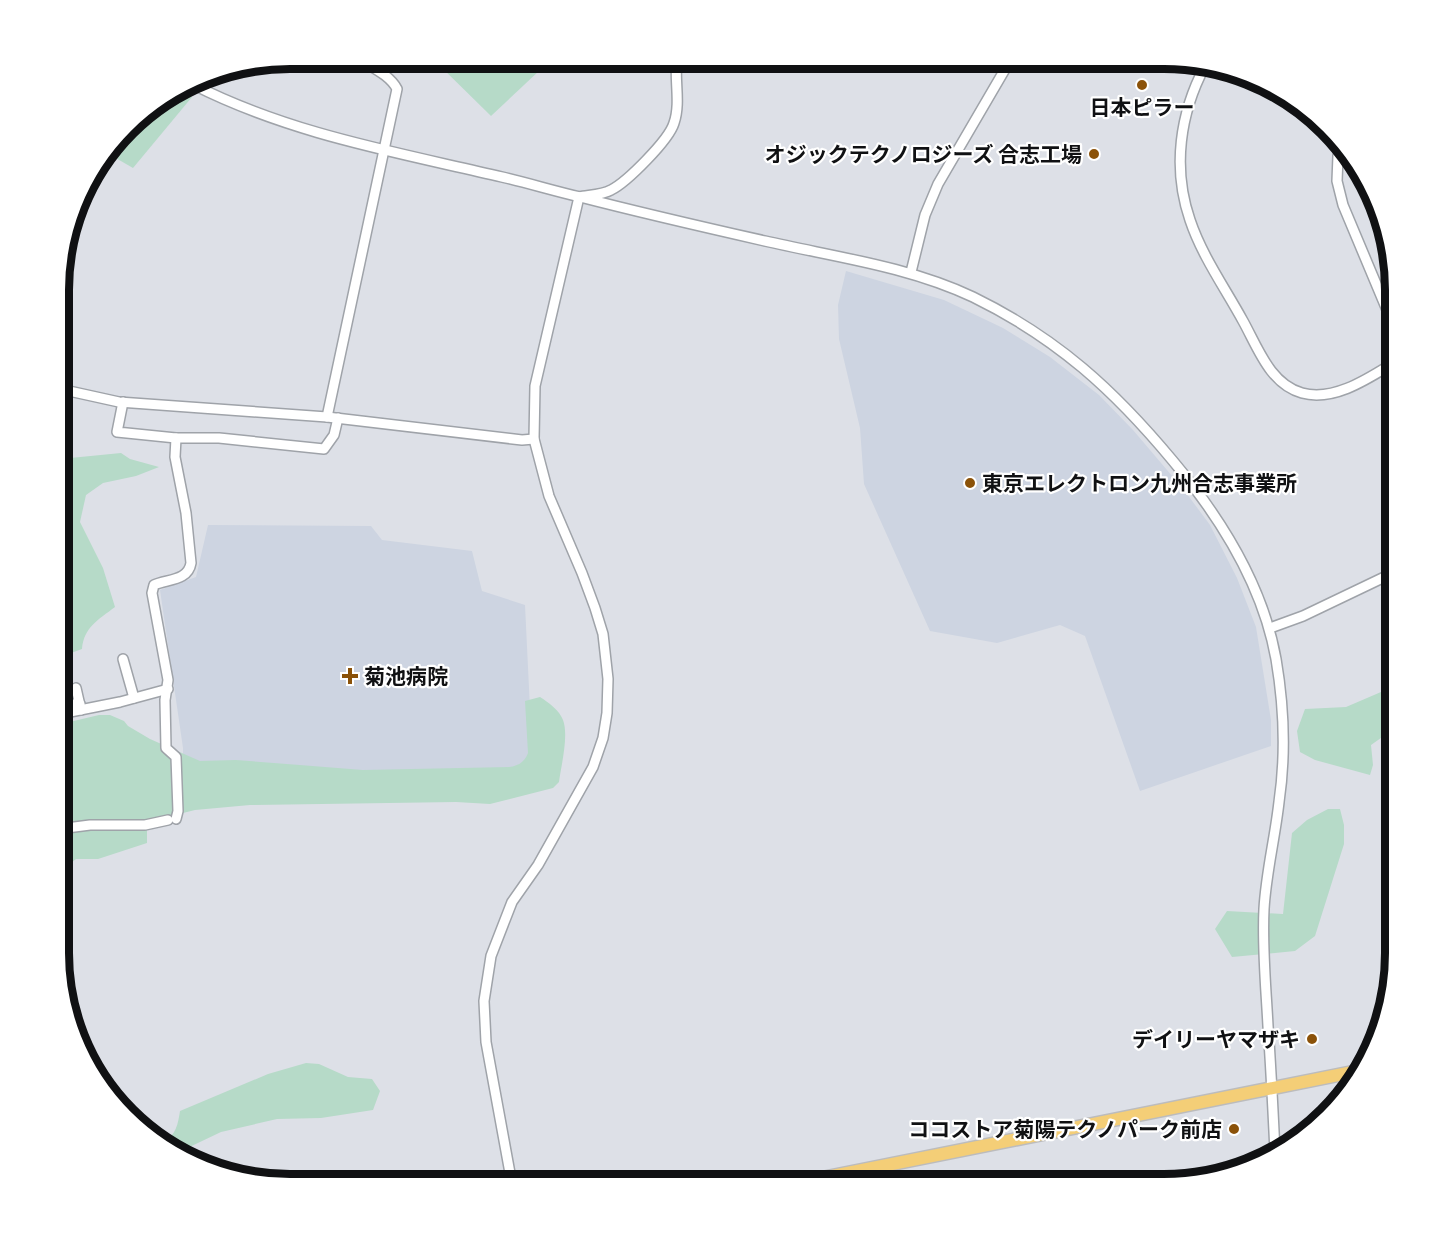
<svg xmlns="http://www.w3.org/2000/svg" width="1454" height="1243" font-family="'Titillium Web','Noto Sans JP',sans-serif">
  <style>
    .built { fill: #cdd4e1 }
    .green { fill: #b6dac8 }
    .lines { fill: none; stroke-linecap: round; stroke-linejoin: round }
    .minor-casing { stroke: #9fa3a9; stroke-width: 12 }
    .major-casing { stroke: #bcbcbd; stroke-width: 15 }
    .minor { stroke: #fff; stroke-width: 9 }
    .major { stroke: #f4ce77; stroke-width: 12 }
    .poi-dot { fill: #8b5209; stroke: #fff; stroke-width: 2 }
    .labels { text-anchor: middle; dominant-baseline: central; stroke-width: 4.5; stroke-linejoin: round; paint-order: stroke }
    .poi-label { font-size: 21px; font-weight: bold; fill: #101113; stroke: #fff; text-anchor: end }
    .rim { fill: none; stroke: #101113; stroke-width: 8 }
  </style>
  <rect width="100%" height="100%" fill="#dde0e7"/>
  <g class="built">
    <path d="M846,271L944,300L1003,328L1050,357L1099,395L1133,430L1184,490L1210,525L1237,578L1256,627L1271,720V746L1140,791L1085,636L1060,625L997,643L930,631L864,484L860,428L839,339L838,305Z"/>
    <path d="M208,525L371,526L382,540L472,551L482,591L525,605L534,792L183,807V748L160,590L196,577Z"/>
  </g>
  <g class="green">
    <path d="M433,59H531L540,70L491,116Z"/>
    <path d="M181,90L192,97L133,168L107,153L138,116Z"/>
    <path d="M121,453L130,459L159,467L136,476L103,483L86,495L80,522L103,568L115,607C98,620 84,627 82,649L60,657V459Z"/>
    <path d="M1395,686V728L1371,745L1373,765L1370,775L1315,760L1300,752L1297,731L1305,709L1346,707Z"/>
    <path d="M540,697C548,702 560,711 563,720C569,736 561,766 559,782L553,788L490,804L456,802L250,805L195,810L147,822V843L98,859H76L59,872V792L63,789V738L61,724L99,715H110L124,721L128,726L150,739L200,761L236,760L363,770L509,767C518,766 525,762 528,753L525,701Z"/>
    <path d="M1328,809H1340L1344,825V844L1315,936L1295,951L1232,957L1215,929L1227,911L1283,914L1292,833L1307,820Z"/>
    <path d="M306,1063L319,1064L348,1077L372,1079L380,1091L373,1110L321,1118L277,1119L221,1132L179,1152L164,1142C176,1135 178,1124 180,1111L268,1074Z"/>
  </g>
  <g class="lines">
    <g class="minor-casing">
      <g id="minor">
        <path d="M1205,66C1180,113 1172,168 1190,220C1202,256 1225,288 1243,321C1258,348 1270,384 1302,393C1334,402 1369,378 1395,362"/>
        <path d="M192,84C290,134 396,152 502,177C528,183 554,191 580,197C642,213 703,227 765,241C835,257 907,266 973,297C1057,338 1114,390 1173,461C1220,517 1263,586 1276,659C1284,706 1286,754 1279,802C1275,838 1266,873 1264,909C1262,948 1266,987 1268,1026C1271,1068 1273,1110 1275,1152"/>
        <path d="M1341,146L1338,156L1337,181L1343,205L1395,329"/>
        <path d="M911,272L925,215L938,184L1011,59"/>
        <path d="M60,389L119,402L327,417L522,440L534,439"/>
        <path d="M123,402L117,432L176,438"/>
        <path d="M327,417L397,89C390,75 371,67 359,59"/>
        <path d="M1270,628L1303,616L1395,572"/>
        <path d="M123,659L134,698"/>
        <path d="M76,688L81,710"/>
        <path d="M67,704H80"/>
        <path d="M60,716L70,712L120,702L168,689"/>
        <path d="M176,819L178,811L176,757L166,748L165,700L168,680L152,593L154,585C168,579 188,581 191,563L186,513L175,457L176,438H219L324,449L334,435L338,418"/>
        <path d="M59,829L90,825H145L168,820"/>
        <path d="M512,1184L486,1042L484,1001L491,956L512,902L538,865L593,767L603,738L607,713L608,679L603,634L595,608L582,573L549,496L534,439L535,386L579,197C589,195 602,195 611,190C627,182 669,140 674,123C681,103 674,79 677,59"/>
      </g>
    </g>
    <g class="major-casing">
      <path id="major" d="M792,1184L1358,1071"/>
    </g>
    <use href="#minor" class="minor"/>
    <use href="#major" class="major"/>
  </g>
  <g class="poi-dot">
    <circle cx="1142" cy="85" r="6"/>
    <circle cx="1094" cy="154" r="6"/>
    <circle cx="970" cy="483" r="6"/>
    <path d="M347 667h6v6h6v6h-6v6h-6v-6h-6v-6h6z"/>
    <circle cx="1312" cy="1039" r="6"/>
    <circle cx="1234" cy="1129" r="6"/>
  </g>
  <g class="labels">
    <g class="poi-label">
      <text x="1142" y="107" text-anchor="middle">日本ピラー</text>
      <text x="1082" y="154">オジックテクノロジーズ 合志工場</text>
      <text x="982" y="483" text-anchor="start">東京エレクトロン九州合志事業所</text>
      <text x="364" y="676" text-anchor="start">菊池病院</text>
      <text x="1300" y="1039">デイリーヤマザキ</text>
      <text x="1222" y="1129">ココストア菊陽テクノパーク前店</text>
    </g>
  </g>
  <path d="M0 0H1454V1243H0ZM290 69H1164A221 221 0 0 1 1385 290V953A221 221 0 0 1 1164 1174H290A221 221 0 0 1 69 953V290A221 221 0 0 1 290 69Z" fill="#fff" fill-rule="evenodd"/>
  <path class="rim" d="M290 69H1164A221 221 0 0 1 1385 290V953A221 221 0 0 1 1164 1174H290A221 221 0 0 1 69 953V290A221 221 0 0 1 290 69Z"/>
</svg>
